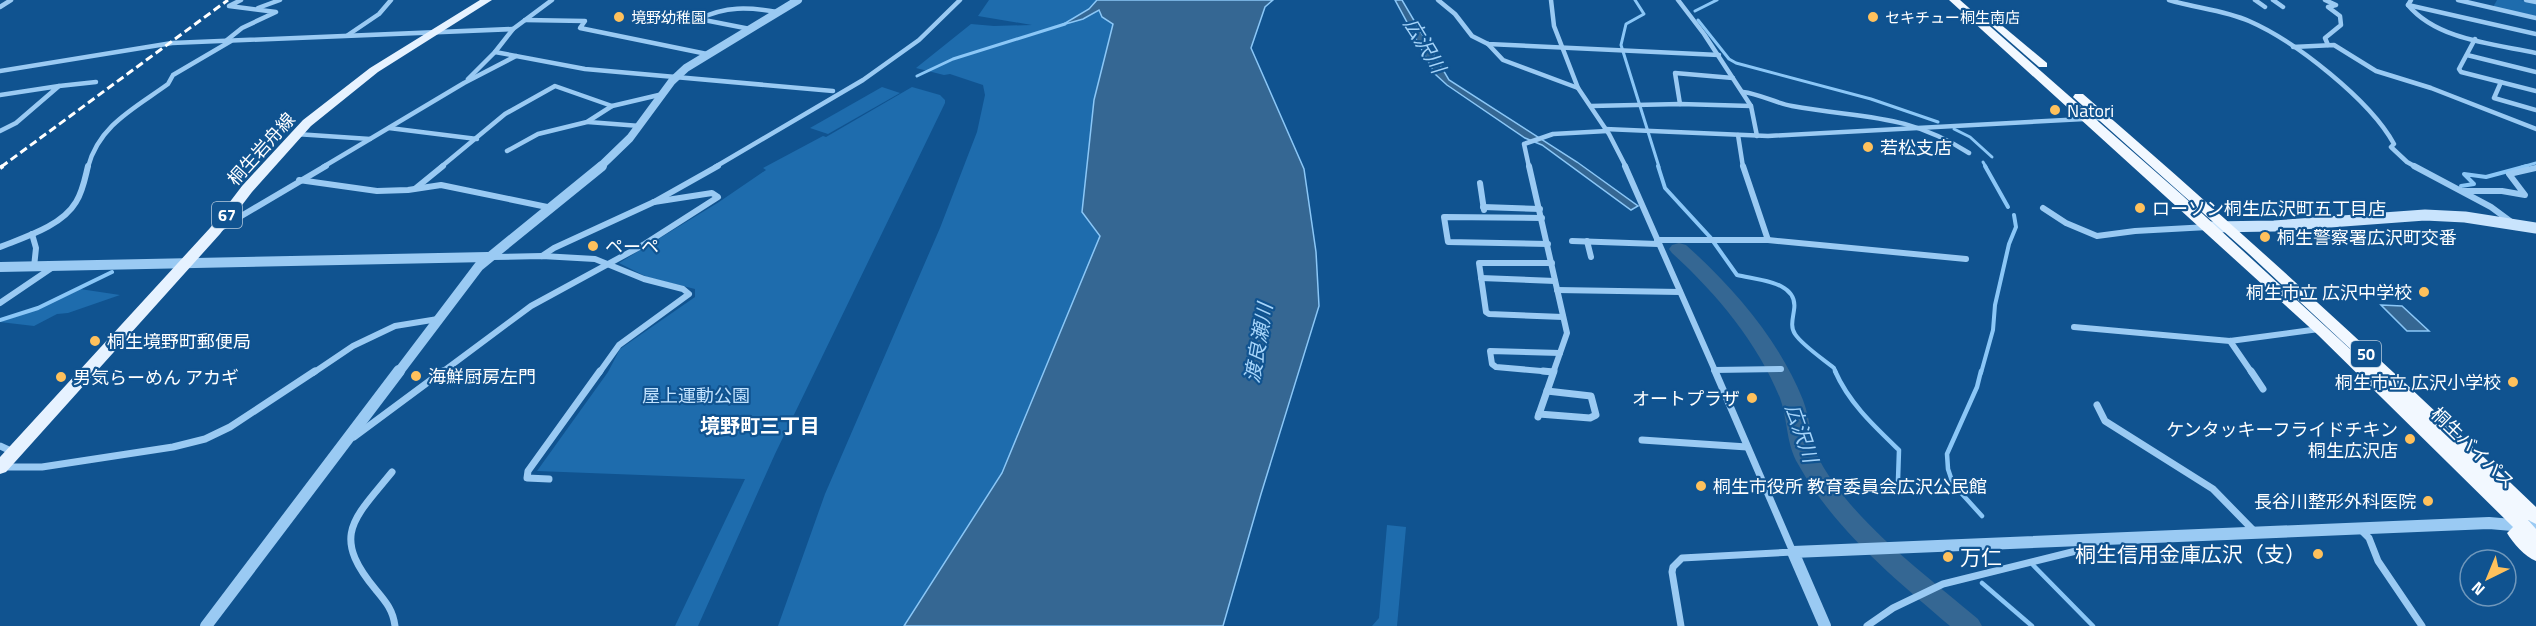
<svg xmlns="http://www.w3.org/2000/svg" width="2536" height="626" font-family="'Titillium Web','Noto Sans JP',sans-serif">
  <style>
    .green { fill: #1e6cad }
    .water { fill: #356793; stroke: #8bc7f7; stroke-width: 1.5 }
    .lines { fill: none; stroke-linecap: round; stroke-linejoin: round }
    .stream-far2 { stroke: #8bc7f7; stroke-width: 3 }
    .stream-far1 { stroke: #8bc7f7; stroke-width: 4 }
    .stream { stroke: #8bc7f7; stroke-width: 4.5 }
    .river { fill: #356793; fill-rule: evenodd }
    .minor-far2 { stroke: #9acaf3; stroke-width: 4.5 }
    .minor-far1 { stroke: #9acaf3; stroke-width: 6 }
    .minor { stroke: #9acaf3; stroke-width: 7 }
    .tertiary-far2 { stroke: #9acaf3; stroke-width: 8 }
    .tertiary-far1 { stroke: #9acaf3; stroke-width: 10 }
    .tertiary { stroke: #9acaf3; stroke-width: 12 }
    .secondary { stroke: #c9e4fd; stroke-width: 11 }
    .primary { fill: #e6f2ff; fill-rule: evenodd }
    .trunk { fill: #f2f8ff; fill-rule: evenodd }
    .rail-far1 { stroke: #fff; stroke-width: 3; stroke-dasharray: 8 4; stroke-linecap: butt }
    .rail { stroke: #fff; stroke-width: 4; stroke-dasharray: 10 4.5; stroke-linecap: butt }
    .poi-dot { fill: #ffc15c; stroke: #105390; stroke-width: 2 }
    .labels { text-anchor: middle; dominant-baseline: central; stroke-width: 4.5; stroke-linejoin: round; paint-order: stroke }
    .far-poi-label { font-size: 15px; fill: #fff; stroke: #105390; text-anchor: start }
    .shield { fill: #105390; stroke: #b7cbde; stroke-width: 1.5 }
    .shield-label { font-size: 16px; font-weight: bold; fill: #fff }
    .poi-label { font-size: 18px; fill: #fff; stroke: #105390; text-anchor: start }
    .street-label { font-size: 18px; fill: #fff; stroke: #105390 }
    .park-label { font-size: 18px; fill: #c1e2fe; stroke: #105390 }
    .water-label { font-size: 20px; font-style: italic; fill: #a5d4fa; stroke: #105390 }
    .neighbourhood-label { font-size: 20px; font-weight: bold; fill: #fff; stroke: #105390 }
    .near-poi-label { font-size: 21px; fill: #fff; stroke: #105390; text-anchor: end }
  </style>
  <rect width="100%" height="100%" fill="#105390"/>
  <g class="green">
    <path d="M989,0H1097L1089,9L1065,24L1083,19L1100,10L1113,23L1094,100L1082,212L1100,236L1002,473L904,626H778L825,494L940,228L977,132L985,95L983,85L950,74L944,75L916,68L971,24L994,26L1032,25L978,16Z"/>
    <path d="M2497,0H2521L2536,3V16L2493,7Z"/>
    <path d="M882,87L900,93L828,134L810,128Z"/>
    <path d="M912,87L940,95L945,100V103L775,454L698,626H675L745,479L537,471L608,372L620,349L695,297V289L647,277L619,263L719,202L766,170L763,168L823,136L826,137Z"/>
    <path d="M80,289L120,295L68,313L57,314L34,326L0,322L38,309Z"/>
    <path d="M1387,525L1406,527L1397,626H1372L1379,618Z"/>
  </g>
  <g class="water">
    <path d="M1097,0H1273L1265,7L1251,48L1304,169L1316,252L1319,306L1261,494L1223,626H904L1002,473L1100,236L1082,212L1094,100L1113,24L1102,17L1099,10L1083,19L1062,25L1089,9Z"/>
    <path d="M1395,0H1402L1449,80L1577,162L1638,206L1631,210L1542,145L1525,138L1447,85L1435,74Z"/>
    <path d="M2381,305L2402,306L2429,331H2407Z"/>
  </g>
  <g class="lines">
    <g class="stream-far2">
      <path d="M1635,0L1644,14L1626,24L1621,45L1659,167"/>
      <path d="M1695,11L1717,0"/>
      <path d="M1698,20L1729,59L1736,63L1871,99L1938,122"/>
      <path d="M917,76L953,59L1065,24"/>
      <path d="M1954,129L1970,137L1992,157"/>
      <path d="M1983,162L1986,167"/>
      <path d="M2522,167L2536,163"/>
    </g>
    <g class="stream-far1">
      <path d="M1658,166L1665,188L1710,237L1737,275C1757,280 1799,281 1794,310C1793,318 1790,327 1795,334C1802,345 1823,359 1834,368L1836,373"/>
      <path d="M1985,166L2008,207"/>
      <path d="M2461,186L2474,184L2464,174L2486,177L2527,166"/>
      <path d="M0,320L38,308L112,272"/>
      <path d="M1981,373L1993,330L1995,305L2009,244L2016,227L2014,215"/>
    </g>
    <g class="stream">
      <path d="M1835,371C1849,403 1874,426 1899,450L1898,480L1903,488"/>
      <path d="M1981,371L1977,387L1947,454L1948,469L1953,484L1982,516"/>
      <path d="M2033,565L2093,626"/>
      <path d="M1982,583L2032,626"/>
    </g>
    <path class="river" d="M1679,243L1686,245C1734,288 1779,340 1803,400C1811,420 1810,443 1820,461C1854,523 1925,574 1978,619L1982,626H1950C1894,578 1834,529 1798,464C1786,444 1788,420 1780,398C1757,342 1717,294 1672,253L1669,249L1672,245Z"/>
    <g class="minor-far2">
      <path d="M1438,0L1455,14L1472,36L1488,44L1719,55"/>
      <path d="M1551,0L1554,26L1578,88L1609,134L1626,167"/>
      <path d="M1678,0L1704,34L1751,106L1757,136"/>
      <path d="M2169,0C2195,8 2224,10 2249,21C2295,41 2370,100 2394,144L2391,147L2407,162L2416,167"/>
      <path d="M2255,0L2265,7"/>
      <path d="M2273,0L2283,7"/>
      <path d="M2325,0L2336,5L2328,7L2340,16L2341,25L2325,38L2328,45"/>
      <path d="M2411,0L2408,5C2437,40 2494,44 2536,53"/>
      <path d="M2458,0L2536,18"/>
      <path d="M2526,0L2536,2"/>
      <path d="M2408,5L2536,34"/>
      <path d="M0,7L11,0"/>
      <path d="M258,8L280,0"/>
      <path d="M525,20L585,21L580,28L707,54"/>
      <path d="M750,29L699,19C726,6 748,7 777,12"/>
      <path d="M348,35L379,14L391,0"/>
      <path d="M2475,39L2459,69L2461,72L2536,91"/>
      <path d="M227,40L242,28L276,12L229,6L241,0"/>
      <path d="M1488,44L1503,60L1578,88"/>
      <path d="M2293,47L2334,45L2376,71L2431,88L2536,129"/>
      <path d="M495,52L585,69L833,91"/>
      <path d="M2467,55L2536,72"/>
      <path d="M0,71L172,43L513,29"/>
      <path d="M468,79L495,52L513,29L552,0"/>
      <path d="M2501,82L2494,98L2536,110"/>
      <path d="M59,86L96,82"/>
      <path d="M1743,92C1760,94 1775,103 1792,106C1863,119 1904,112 1969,153"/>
      <path d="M0,95L59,86L16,123L0,131"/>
      <path d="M1680,104L1675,73L1733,78"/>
      <path d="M1591,106L1680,104L1751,106"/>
      <path d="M588,122L640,126"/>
      <path d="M389,128L477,139"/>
      <path d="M1605,129L1768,136L2103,118"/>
      <path d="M296,134L370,139"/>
      <path d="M1738,135L1743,167"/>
      <path d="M507,151L538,134L587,122L612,106"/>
      <path d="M88,167C99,125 135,108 168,84L173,75L231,41"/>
      <path d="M323,167L464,83L516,56"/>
      <path d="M441,167L505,114L555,86L612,106L663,94"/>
      <path d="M715,167L863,80L919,40L960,0"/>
      <path d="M1529,167L1524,144L1553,134L1607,131"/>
    </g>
    <g class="minor-far1">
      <path d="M1529,166L1567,333L1553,373"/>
      <path d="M1625,166L1716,373"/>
      <path d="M1743,166L1768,240"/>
      <path d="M2414,166L2491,207L2514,224"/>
      <path d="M299,180L377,191L408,190L441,185L552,208"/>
      <path d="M1480,183L1484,210"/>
      <path d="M416,188L443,166"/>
      <path d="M2463,191H2502L2525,195L2509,174L2536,168"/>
      <path d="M1483,207L1540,209"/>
      <path d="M2043,208L2066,223L2097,236L2135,231L2208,227"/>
      <path d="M1542,218L1444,217L1448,242L1548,244"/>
      <path d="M221,228L326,166"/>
      <path d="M32,234L36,248L34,267"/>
      <path d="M1657,240H1768L1966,259"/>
      <path d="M1572,241L1658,244"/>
      <path d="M1587,241L1591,257"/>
      <path d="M0,247C25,237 62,226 76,202C83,191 85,178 88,166"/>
      <path d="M542,256L554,248L654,202L718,166"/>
      <path d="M492,257L542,256L595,259L644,279L683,289L689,294L619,345L599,373"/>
      <path d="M1552,263H1479L1486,312L1489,314L1563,317"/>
      <path d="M1481,278L1555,281"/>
      <path d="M1557,290L1680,292"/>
      <path d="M0,303L53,267"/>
      <path d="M2074,327L2230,341L2319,329"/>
      <path d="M2230,341L2252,373"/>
      <path d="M1714,370L1781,369"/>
      <path d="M1553,372L1496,367L1492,364L1490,351L1560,353"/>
      <path d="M313,373L353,346L395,326L438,319"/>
      <path d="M441,373L531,306L643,245L718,197L712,193L654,202"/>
    </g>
    <g class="minor">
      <path d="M1543,371L1553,372"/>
      <path d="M2251,371L2263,389"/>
      <path d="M2097,405L2105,421L2213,489L2255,532"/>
      <path d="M1539,414L1590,418L1596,415L1591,396L1547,391"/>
      <path d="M1538,417L1554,371"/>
      <path d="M354,437L443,371"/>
      <path d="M1642,440L1747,447"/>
      <path d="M0,446L13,452"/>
      <path d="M3,467H42L173,447L205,439L230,427L315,371"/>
      <path d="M392,472C354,519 330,535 376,590C386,602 393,610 395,626"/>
      <path d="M549,479L527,478L528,471L600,371"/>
      <path d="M2360,529L2369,538L2378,561L2422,626"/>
      <path d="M1681,626L1672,572L1673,567L1682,558L1793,552L1715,371"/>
      <path d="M1867,626L1893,608L1943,584L2076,551L2082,547V540"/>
    </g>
    <path class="tertiary-far2" d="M600,167L630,138L672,81L686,68L798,0"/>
    <g class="tertiary-far1">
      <path d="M0,267L488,257"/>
      <path d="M398,373L479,266L602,166"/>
    </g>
    <g class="tertiary">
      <path d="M206,626L399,371"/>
      <path d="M1825,626L1793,552L2489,523L2536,527"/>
    </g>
    <path class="secondary" d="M2211,227L2274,226L2425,215L2465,217L2536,228"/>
    <path class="primary" d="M480,0H492L378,72L311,126L252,192L220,234L6,472L0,474V457L210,228L242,186L303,120L370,68Z"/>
    <g class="trunk">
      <path d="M1949,0H1960L2182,195L2374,371L2249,254L2073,97L2075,94H2083C2238,228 2389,366 2536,507V524L2528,520L2536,529V561C2525,557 2513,543 2507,533L2513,527L2318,335Z"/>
      <path d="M1987,13L2047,63V67H2039L1983,18V14Z"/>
    </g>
    <path class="rail-far1" d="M1,167L228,0"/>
    <path class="rail" d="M0,168L3,166"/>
  </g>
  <g class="poi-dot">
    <circle cx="619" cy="17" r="6"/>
    <circle cx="1873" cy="17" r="6"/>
    <circle cx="2055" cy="110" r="6"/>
    <circle cx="1868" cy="147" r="6"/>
    <circle cx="2140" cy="208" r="6"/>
    <circle cx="2265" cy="237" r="6"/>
    <circle cx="593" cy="246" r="6"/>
    <circle cx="2424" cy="292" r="6"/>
    <circle cx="95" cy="341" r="6"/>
    <circle cx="416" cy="376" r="6"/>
    <circle cx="61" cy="377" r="6"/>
    <circle cx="2513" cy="382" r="6"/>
    <circle cx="1752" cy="398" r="6"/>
    <circle cx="2410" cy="439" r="6"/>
    <circle cx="1701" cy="486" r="6"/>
    <circle cx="2428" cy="501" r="6"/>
    <circle cx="2318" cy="554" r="6"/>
    <circle cx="1948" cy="557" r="6"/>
  </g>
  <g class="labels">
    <g class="far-poi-label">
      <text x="631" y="17">境野幼稚園</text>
      <text x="1885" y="17">セキチュー桐生南店</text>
    </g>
    <g class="shield">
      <rect x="212" y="202" width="30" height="26" rx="4.5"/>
      <rect x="2351" y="341" width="30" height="26" rx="4.5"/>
    </g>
    <g class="shield-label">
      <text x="227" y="215">67</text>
      <text x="2366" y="354">50</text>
    </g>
    <g class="poi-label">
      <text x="2067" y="110">Natori</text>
      <text x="1880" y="147">若松支店</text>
      <text x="2152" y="208">ローソン桐生広沢町五丁目店</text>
      <text x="2277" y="237">桐生警察署広沢町交番</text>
      <text x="605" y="246">ペーペ</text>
      <text x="2412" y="292" text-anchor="end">桐生市立 広沢中学校</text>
      <text x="107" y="341">桐生境野町郵便局</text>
      <text x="428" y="376">海鮮厨房左門</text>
      <text x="73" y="377">男気らーめん アカギ</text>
      <text x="2501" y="382" text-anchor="end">桐生市立 広沢小学校</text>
      <text x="1740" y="398" text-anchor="end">オートプラザ</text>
      <text x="2398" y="429" text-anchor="end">ケンタッキーフライドチキン<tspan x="2398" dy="21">桐生広沢店</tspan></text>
      <text x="1713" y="486">桐生市役所 教育委員会広沢公民館</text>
      <text x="2416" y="501" text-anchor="end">長谷川整形外科医院</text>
    </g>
    <g class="street-label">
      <text transform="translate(261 149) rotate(-48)">桐生岩舟線</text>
      <text transform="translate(2473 448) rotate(44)">桐生バイパス</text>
    </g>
    <g class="park-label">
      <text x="696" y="395">屋上運動公園</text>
    </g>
    <g class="water-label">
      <text transform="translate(1425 45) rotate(59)">広沢川</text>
      <text transform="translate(1258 343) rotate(-80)">渡良瀬川</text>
      <text transform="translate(1802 433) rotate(71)">広沢川</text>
    </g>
    <g class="neighbourhood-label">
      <text x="760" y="425">境野町三丁目</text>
    </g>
    <g class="near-poi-label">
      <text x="2306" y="554">桐生信用金庫広沢（支）</text>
      <text x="1960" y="557" text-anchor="start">万仁</text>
    </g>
  </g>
  <g transform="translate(2488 578) rotate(223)"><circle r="28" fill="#105390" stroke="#7098bc" stroke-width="1.5"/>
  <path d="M0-4.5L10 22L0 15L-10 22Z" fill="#ffc15c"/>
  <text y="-9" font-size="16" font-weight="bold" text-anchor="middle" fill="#ffffff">N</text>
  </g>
</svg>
